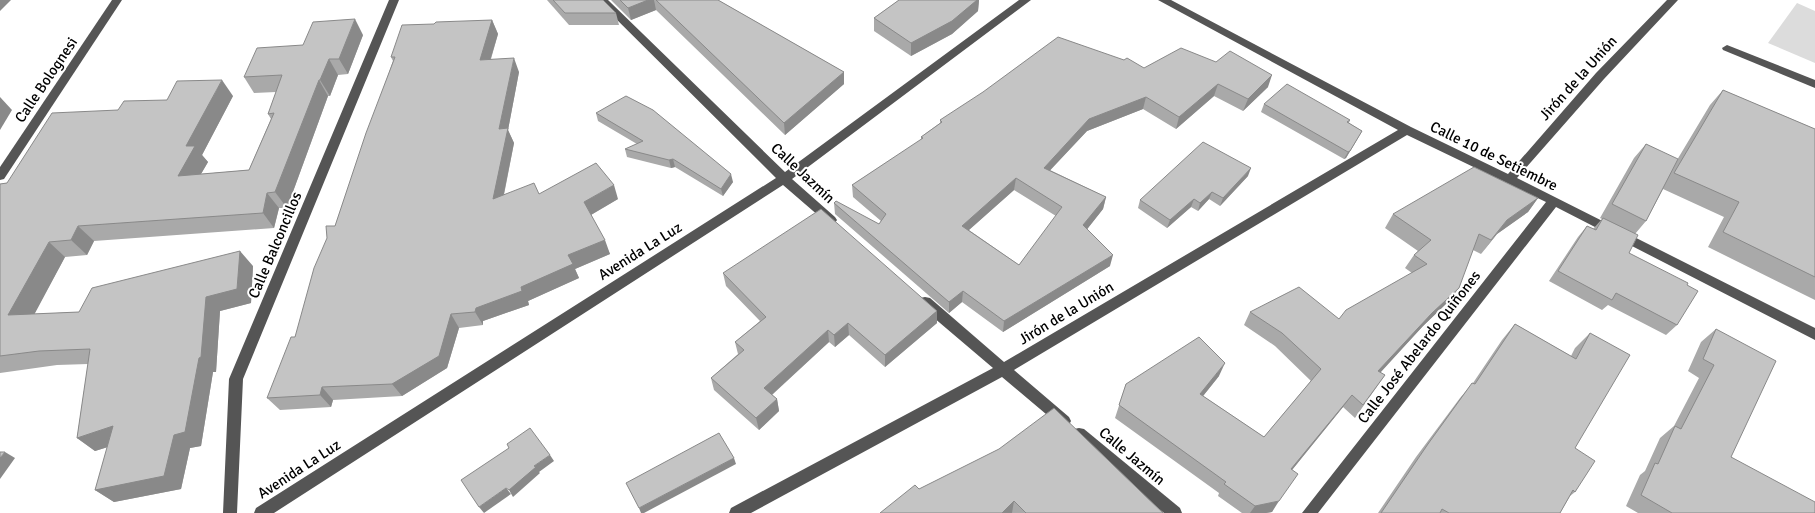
<svg xmlns="http://www.w3.org/2000/svg" width="1815" height="513" font-family="Signika,sans-serif">
  <style>
    .green { fill: #dcdcdc }
    .lines { fill: none; stroke-linecap: round; stroke-linejoin: round }
    .minor { fill: #555; fill-rule: evenodd }
    .wall { fill: #a9a9a9; fill-rule: evenodd }
    .shaded-wall { fill: #898989 }
    .building { fill: #c4c4c4; stroke: #898989; fill-rule: evenodd }
    .labels { text-anchor: middle; dominant-baseline: central; stroke-width: 4; stroke-linejoin: round; paint-order: stroke }
    .street-label { font-size: 15px; fill: #000; stroke: #fff }
  </style>
  <rect width="100%" height="100%" fill="#fff"/>
  <path class="green" d="M1797,3L1815,11V63L1768,43Z"/>
  <g class="lines">
    <g class="minor">
      <path d="M112,0H122L4,179L0,180V167Z"/>
      <path d="M389,0H399L243,379L237,513H223L229,379Z"/>
      <path d="M597,0H608L785,172L1019,0H1031L792,179L835,217L837,220L835,223H827L783,185L274,513H254L256,508L776,178Z"/>
      <path d="M1158,0H1171L1411,127L1508,174L1596,73L1667,0H1678L1604,79L1517,178L1815,328V340L1556,207L1318,513H1302L1546,202L1407,135L1014,370L1069,417L1071,421L1069,425L1064,427L1059,425L1002,377L751,513H729L731,508L993,368L920,306L919,302L920,298L925,297L930,298L1004,362L1398,130Z"/>
      <path d="M1727,45L1815,80V88L1723,50L1722,48Z"/>
      <path d="M1079,428L1084,429L1180,508L1182,513H1164L1074,439L1072,434L1074,429Z"/>
    </g>
  </g>
  <g class="wall">
    <path d="M547,0H603L616,13L619,25H569Z"/>
    <path d="M611,0H718L844,72V84L785,135L656,10L631,20Z"/>
    <path d="M899,0H979L978,11L952,34L911,56L874,31V18Z"/>
    <path d="M492,20L498,34L491,59L519,72L508,130L514,143L504,195L539,194L618,199L591,215L610,254L575,269L579,278L528,301L529,305L483,321V325L459,328L447,368L402,396L333,400L331,407L280,410L267,398L295,337L335,226L393,61L391,57L434,24Z"/>
    <path d="M363,35L348,74L338,75L330,96H328L287,208H279L274,228L94,241L87,255L65,257L34,314L79,312L253,266L251,303L220,311L216,372H213L201,446L190,448L181,489L114,502L95,490L108,447L95,451L77,438L88,364L57,365L0,373V184L7,183L118,110L167,100L233,96L202,155L208,162L201,174L249,170L271,119L268,114L276,92L254,93L244,77L303,45Z"/>
    <path d="M1144,68L1268,87L1243,111L1214,96L1176,129L1143,109L1087,131L1050,170L1106,197L1103,209L1087,229L1110,266L1003,332L962,302L949,313L835,214L834,203L879,224L881,221L853,197L852,185L921,140V137L940,123V120ZM1014,190L1056,216L1019,265L969,230Z"/>
    <path d="M1723,90L1815,129V300L1708,247L1724,217L1663,189L1646,221L1635,234L1629,253L1677,325L1666,335L1608,305L1602,310L1549,281L1578,237L1587,226L1593,229L1602,219L1600,218L1634,158L1646,144L1677,160L1710,105Z"/>
    <path d="M1264,104L1350,120L1349,123L1362,131L1346,158L1344,159L1261,112Z"/>
    <path d="M596,113L733,182L723,196L675,167L671,168L627,157L625,149L637,144L598,121Z"/>
    <path d="M1248,176L1220,206L1209,199L1198,211L1191,207L1167,228L1138,208L1140,200Z"/>
    <path d="M1538,198L1528,212L1497,234L1481,254L1473,250L1449,301L1423,326L1380,372L1385,375L1355,418L1343,407L1292,470L1272,512L1266,513H1242L1218,496L1219,493L1115,418L1126,384L1219,376L1203,396L1264,437L1311,381L1275,346L1244,325L1250,312L1339,319L1412,273L1405,268L1414,255L1418,251L1385,228L1393,214Z"/>
    <path d="M723,273L937,323L885,367L849,335L835,347L829,342L772,395L777,399L779,411L759,430L714,390L711,378L738,354L735,342L760,321L726,286Z"/>
    <path d="M1515,324L1571,356L1575,348L1590,333L1575,448V492L1570,496L1560,513H1378L1416,457L1460,398L1473,383L1502,340Z"/>
    <path d="M1716,329L1731,457L1815,513H1638L1626,506L1640,475L1645,471L1660,438L1674,426L1699,378L1688,371L1701,342Z"/>
    <path d="M919,489L1163,513H1012Z"/>
  </g>
  <g class="shaded-wall">
    <path d="M0,0H11L0,11Z"/>
    <path d="M648,0H654L656,10L631,20L628,8Z"/>
    <path d="M977,0H979L978,11L952,34L911,56V43Z"/>
    <path d="M355,19L363,35L348,74L339,59Z"/>
    <path d="M492,20L498,34L486,74L480,60Z"/>
    <path d="M514,58L519,72L508,130L514,143L500,213L493,199L499,129Z"/>
    <path d="M329,59L338,75L330,96L320,80Z"/>
    <path d="M844,72V84L785,135L784,123Z"/>
    <path d="M1272,75L1268,87L1243,111L1248,99Z"/>
    <path d="M222,80L233,96L202,155L208,162L191,191L178,176L186,146Z"/>
    <path d="M319,80L328,96L287,208L275,192Z"/>
    <path d="M1218,84L1214,96L1176,129L1179,117Z"/>
    <path d="M0,97L12,110L0,130Z"/>
    <path d="M1146,97L1143,109L1087,131L1042,179L1044,168L1089,119Z"/>
    <path d="M1362,131L1346,158L1344,159L1348,152Z"/>
    <path d="M673,159L675,167L671,168L669,160Z"/>
    <path d="M1251,168L1248,176L1220,206L1223,198Z"/>
    <path d="M731,174L733,182L723,196L721,189Z"/>
    <path d="M1016,178L1014,190L961,237L962,226Z"/>
    <path d="M614,185L618,199L589,216L584,202Z"/>
    <path d="M1212,192L1209,199L1198,211L1200,203Z"/>
    <path d="M267,193L279,208L274,228L263,213Z"/>
    <path d="M1106,197L1103,209L1081,237L1083,225Z"/>
    <path d="M1538,198L1528,212L1497,234L1481,254L1507,220Z"/>
    <path d="M1194,199L1191,207L1167,228L1170,220Z"/>
    <path d="M78,226L94,241L87,255L71,240Z"/>
    <path d="M605,240L610,254L575,269L579,278L528,301L529,305L483,321V325L475,312L476,308L521,287L568,255Z"/>
    <path d="M49,242L65,257L26,330L8,315Z"/>
    <path d="M240,251L253,266L251,303L220,311L216,372H213L201,446L190,448L181,489L114,502L95,490L174,435L199,358L206,297Z"/>
    <path d="M1113,255L1110,266L1003,332L1004,321Z"/>
    <path d="M1459,288L1449,301L1423,326L1370,384L1378,371L1432,313Z"/>
    <path d="M963,291L962,302L949,313V302Z"/>
    <path d="M937,311V323L885,367V355Z"/>
    <path d="M451,314L459,328L447,368L402,396L392,384Z"/>
    <path d="M848,323L849,335L835,347L834,335Z"/>
    <path d="M828,330L829,342L766,400L764,388Z"/>
    <path d="M1225,363L1219,376L1195,406L1200,394Z"/>
    <path d="M322,387L333,400L331,407L320,395Z"/>
    <path d="M1352,395L1343,407L1283,481L1291,469Z"/>
    <path d="M777,399L779,411L759,430L756,418Z"/>
    <path d="M113,426L130,440L95,451L77,438Z"/>
    <path d="M5,452L15,458L0,479V458Z"/>
    <path d="M550,455L554,461L539,472L540,473L513,497L509,490L534,466Z"/>
    <path d="M734,458L736,464L644,513H641L639,508Z"/>
    <path d="M506,488L511,494L484,513L479,507Z"/>
    <path d="M1014,501L1012,513H1002Z"/>
    <path d="M1279,501L1272,512L1266,513H1250L1255,506Z"/>
  </g>
  <g class="building">
    <path d="M553,0H603L616,13H565Z"/>
    <path d="M620,0H648L628,8Z"/>
    <path d="M656,0H718L844,72L784,123Z"/>
    <path d="M899,0H977L952,21L911,43L874,18Z"/>
    <path d="M355,19L339,59H329L320,80H319L275,192L267,193L263,213L78,226L71,240L49,242L8,315L79,312L92,288L240,251L237,289L206,297L201,357L199,358L185,432L174,435L164,476L95,490L113,426L77,438L90,349L39,351L0,356V184L7,183L52,113L118,110L124,101L167,100L177,81L222,80L186,146H195L178,176L249,170L274,113L268,114L282,75L244,77L257,48L303,45L313,22Z"/>
    <path d="M492,20L480,60L514,58L499,129L508,128L493,199L534,183L539,194L596,163L614,185L584,202L605,240L568,255L573,264L521,287L522,291L476,308L475,312L451,314L439,356L392,384L322,387L320,395L267,398L291,337H295L314,268L327,238L326,226H335L366,133L395,57H391L402,25L434,24L436,22Z"/>
    <path d="M1058,37L1124,60L1127,58L1144,68L1181,48L1216,62L1230,51L1272,75L1248,99L1218,84L1179,117L1146,97L1089,119L1044,168L1106,197L1083,225L1113,255L1004,321L963,291L949,302L834,203L836,201L879,224L886,214L852,185L923,138L921,137L942,122L940,120L983,92ZM1016,178L1062,207L1019,265L962,226Z"/>
    <path d="M1287,84L1350,120L1347,122L1362,131L1350,151L1348,152L1264,104Z"/>
    <path d="M1723,90L1815,129V277L1723,232L1739,202L1674,173Z"/>
    <path d="M626,96L653,110L731,174L721,189L673,159L669,160L625,149L643,141L596,113Z"/>
    <path d="M1203,142L1251,168L1223,198L1212,192L1200,203L1194,199L1170,220L1140,200Z"/>
    <path d="M1646,144L1678,159L1646,221L1612,204Z"/>
    <path d="M1474,167L1538,198L1507,220L1491,240L1479,234L1459,288L1432,313L1378,371L1385,375L1363,405L1352,395L1291,469L1298,474L1279,501L1255,506L1224,484L1226,482L1119,405L1126,384L1199,337L1225,363L1200,394L1264,437L1321,369L1282,333L1250,312L1299,287L1339,319L1346,310L1427,264L1414,255L1431,240L1393,214Z"/>
    <path d="M821,209L937,311L885,355L848,323L834,335L828,330L764,388L777,399L756,418L711,378L744,350L735,342L766,317L723,273Z"/>
    <path d="M1603,218L1638,235L1629,253L1688,283L1687,285L1698,291L1677,325L1616,293L1612,300L1558,271L1587,226L1596,230Z"/>
    <path d="M1515,324L1576,359L1590,333L1630,355L1575,448L1595,461L1575,492L1573,490L1560,513H1449L1442,509L1440,513H1381L1428,444L1472,383L1475,384Z"/>
    <path d="M1716,329L1776,361L1731,457L1815,502V513H1672L1641,495L1655,463L1658,464L1675,426L1681,429L1714,365L1703,359Z"/>
    <path d="M1054,408L1163,513H1026L1014,501L1002,513H880L915,485L919,489L999,449Z"/>
    <path d="M530,428L550,455L534,466L536,467L509,490L506,488L479,507L461,480L509,448L507,444Z"/>
    <path d="M719,433L734,458L639,508L626,483Z"/>
    <path d="M0,452H5L0,458Z"/>
  </g>
  <g class="labels">
    <g class="street-label">
      <text transform="translate(1578 78) rotate(-48)">Jirón de la Unión</text>
      <text transform="translate(46 80) rotate(-56)">Calle Bolognesi</text>
      <text transform="translate(1494 156) rotate(26)">Calle 10 de Setiembre</text>
      <text transform="translate(803 173) rotate(43)">Calle Jazmín</text>
      <text transform="translate(275 245) rotate(-67)">Calle Balconcillos</text>
      <text transform="translate(640 251) rotate(-32)">Avenida La Luz</text>
      <text transform="translate(1066 313) rotate(-31)">Jirón de la Unión</text>
      <text transform="translate(1419 347) rotate(-52)">Calle José Abelardo Quiñones</text>
      <text transform="translate(1132 456) rotate(40)">Calle Jazmín</text>
      <text transform="translate(299 469) rotate(-33)">Avenida La Luz</text>
    </g>
  </g>
</svg>
